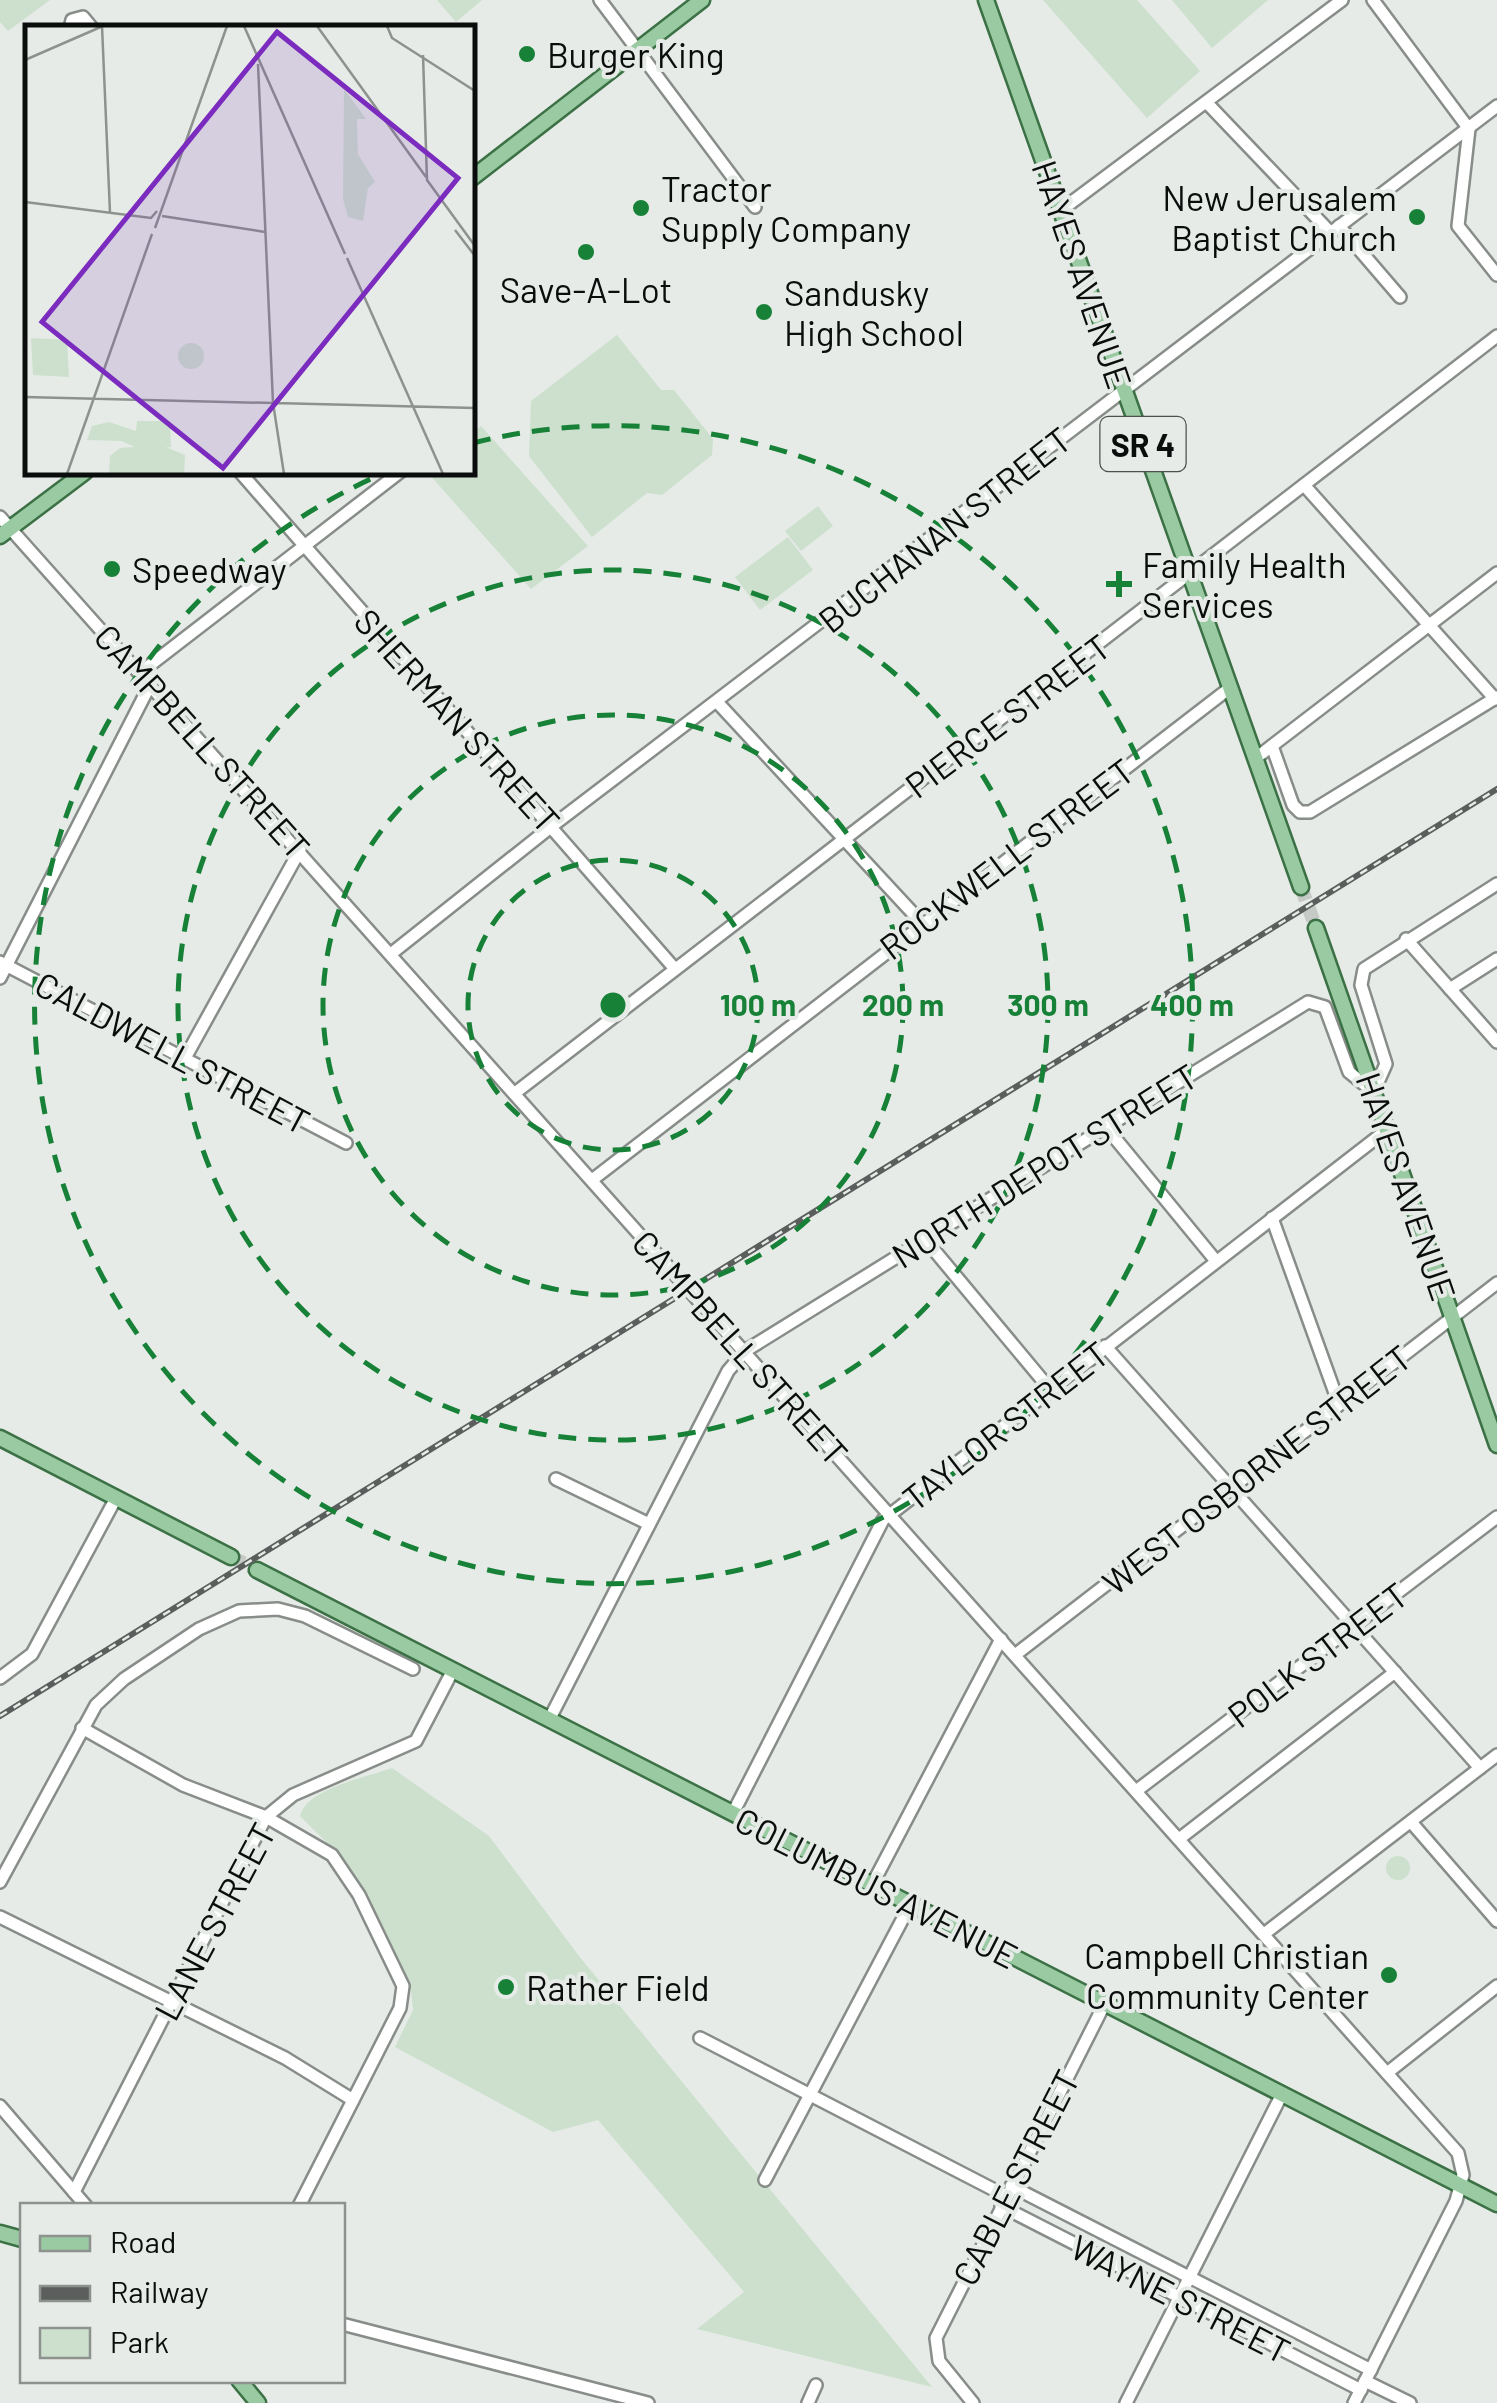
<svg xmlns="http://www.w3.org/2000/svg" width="1497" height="2403" font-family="Barlow,sans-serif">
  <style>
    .grass { fill: url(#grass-tufts) }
    .park { fill: #cce0cd }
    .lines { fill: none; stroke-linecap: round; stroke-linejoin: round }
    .major-tunnel { stroke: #c5cac6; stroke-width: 14; stroke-dasharray: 14 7; stroke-linecap: butt }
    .minor-casing { stroke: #888d89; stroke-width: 16 }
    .major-casing { stroke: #3b7145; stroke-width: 19 }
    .minor { stroke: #fff; stroke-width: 11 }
    .major { stroke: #99caa2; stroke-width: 14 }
    .rail-casing { stroke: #5b5e5c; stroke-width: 6 }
    .rail { stroke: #e6ebe7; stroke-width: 2.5; stroke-dasharray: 8; stroke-linecap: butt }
    .ring { fill: none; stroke: #178137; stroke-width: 5; stroke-dasharray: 18 12 }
    .poi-dot { fill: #178137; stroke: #e6ebe7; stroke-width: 4 }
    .labels { text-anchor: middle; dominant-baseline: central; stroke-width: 8; stroke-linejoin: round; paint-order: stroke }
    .shield { fill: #e6ebe7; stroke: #4d504e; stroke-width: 2.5 }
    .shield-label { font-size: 32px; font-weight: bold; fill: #0b0d0c }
    .poi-label { font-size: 35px; fill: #0b0d0c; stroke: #e6ebe7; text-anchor: start }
    .street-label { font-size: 35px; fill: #0b0d0c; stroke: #e6ebe7 }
    .inset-road { fill: none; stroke: #8e928f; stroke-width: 2.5 }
    .view { fill: #7b2cbf; fill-opacity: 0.15; stroke: #7b2cbf; stroke-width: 5 }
    .inset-edge { fill: none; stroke: #0b0d0c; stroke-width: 5 }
    .centre { fill: #178137; stroke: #e6ebe7; stroke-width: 5 }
    .ring-label { font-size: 30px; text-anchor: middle; font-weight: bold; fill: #178137; stroke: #e6ebe7; stroke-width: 8; stroke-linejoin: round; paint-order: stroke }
  </style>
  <defs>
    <pattern id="grass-tufts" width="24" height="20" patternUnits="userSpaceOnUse" patternTransform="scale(2.5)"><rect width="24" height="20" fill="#cce0cd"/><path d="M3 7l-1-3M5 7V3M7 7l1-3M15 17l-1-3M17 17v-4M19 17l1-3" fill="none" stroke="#aebfaf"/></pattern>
  </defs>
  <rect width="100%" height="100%" fill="#e6ebe7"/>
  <path class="grass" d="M437,0H482L456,22Z"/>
  <g class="park">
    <path d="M0,0H50L8,31L0,22Z"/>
    <path d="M1043,0H1137L1200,71L1147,118Z"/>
    <path d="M1172,0H1268L1212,48Z"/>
    <path d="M617,335L661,390H674L713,439L712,455L662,495L647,493L592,537L529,456L531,401Z"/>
    <path d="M481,426L588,546L531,589L428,473L472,472L473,433Z"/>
    <path d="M818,506L833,526L801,551L785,531Z"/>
    <path d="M788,537L813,570L760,610L735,577Z"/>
    <path d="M392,1768L489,1836L579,1956L932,2387L697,2329L744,2292L598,2120L553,2132L395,2047L413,2010L411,1991L347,1863L300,1816C306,1789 367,1777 392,1768Z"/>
    <circle cx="1398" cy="1868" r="12"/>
  </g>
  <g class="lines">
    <g class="major-tunnel">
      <path d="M1301,887L1316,928"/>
      <path d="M231,1557L257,1570"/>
    </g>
    <g class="minor-casing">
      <g id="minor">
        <path d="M600,0L755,207"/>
        <path d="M1373,0L1469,129L1458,226L1497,275"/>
        <path d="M70,28L72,20L83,17L92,28"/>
        <path d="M1208,104L1330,232"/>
        <path d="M1060,211L1342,0"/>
        <path d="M1339,226L1400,297"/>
        <path d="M240,472L675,969"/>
        <path d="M1304,485L1495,699"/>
        <path d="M0,517L1458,2153L1463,2175L1456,2201L1354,2403"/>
        <path d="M141,672L400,472"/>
        <path d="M718,703L921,922"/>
        <path d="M1272,746L1293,805L1300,812H1310L1497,697"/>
        <path d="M1256,758L1497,573"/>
        <path d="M1406,939L1497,1042"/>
        <path d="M392,953L552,826L1497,106"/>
        <path d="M0,962L346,1143"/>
        <path d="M0,978L151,683"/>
        <path d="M1450,989L1497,959"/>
        <path d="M185,1058L300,850"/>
        <path d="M515,1093L1497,336"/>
        <path d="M1105,1126L1216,1261"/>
        <path d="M592,1180L1231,687"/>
        <path d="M1272,1218L1339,1404"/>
        <path d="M924,1238L1049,1388"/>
        <path d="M1105,1346L1480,1768"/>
        <path d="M556,1479L649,1524"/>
        <path d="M1015,1655L1497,1283"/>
        <path d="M0,1678L32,1654L116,1498"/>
        <path d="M549,1720L728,1371L745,1351L1308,1002L1325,1007L1349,1072L1365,1085L1378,1082L1386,1064L1361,985L1364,969L1497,884"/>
        <path d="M82,1728L183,1785L266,1817L332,1855L359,1895L403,1986L400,2008L299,2206"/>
        <path d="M1136,1791L1497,1517"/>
        <path d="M733,1813L883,1520L1388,1129"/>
        <path d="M1411,1822L1497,1921"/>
        <path d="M1179,1839L1395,1672"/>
        <path d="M0,1882L96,1705L124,1679L199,1629L239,1611L278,1609L305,1616L413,1669"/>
        <path d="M872,1885L1001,1639"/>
        <path d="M0,1917L285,2058L353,2100"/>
        <path d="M1264,1934L1497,1755"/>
        <path d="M700,2038L1006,2196"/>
        <path d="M1387,2073L1497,1986"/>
        <path d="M0,2106L86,2206"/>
        <path d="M765,2180L910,1905"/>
        <path d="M1011,2186L1371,2370"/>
        <path d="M74,2192L266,1817L293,1795L416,1741L453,1670"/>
        <path d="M1001,2206L1361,2390"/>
        <path d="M342,2324L648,2403"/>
        <path d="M1365,2381L1410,2403"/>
        <path d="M808,2403L816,2385"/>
        <path d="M973,2403L939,2361L936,2338L1104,2005"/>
        <path d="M1126,2403L1281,2096"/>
      </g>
    </g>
    <g class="major-casing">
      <g id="major">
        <path d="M986,0L1301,887"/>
        <path d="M472,178L702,0"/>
        <path d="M0,536L85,472"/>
        <path d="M1316,928L1497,1445"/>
        <path d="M0,1438L231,1557"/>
        <path d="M257,1570L1497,2204"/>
        <path d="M0,2233L22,2239"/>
        <path d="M239,2380L258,2403"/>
      </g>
    </g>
    <use href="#minor" class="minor"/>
    <use href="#major" class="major"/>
    <g class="rail-casing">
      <path id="rail" d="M0,1716L1497,789"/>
    </g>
    <use href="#rail" class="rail"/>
  </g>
  <g class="ring">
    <circle cx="613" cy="1005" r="145"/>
    <circle cx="613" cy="1005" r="290"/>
    <circle cx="613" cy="1005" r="435"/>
    <path d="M473 443A579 579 0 1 1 382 474"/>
  </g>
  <g class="poi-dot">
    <circle cx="527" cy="54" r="10"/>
    <circle cx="641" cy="208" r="10"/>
    <circle cx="1417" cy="217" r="10"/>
    <circle cx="586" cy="252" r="10"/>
    <circle cx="764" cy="312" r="10"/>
    <circle cx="112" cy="569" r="10"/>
    <path d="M1114 569h10v10h10v10h-10v10h-10v-10h-10v-10h10z"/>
    <circle cx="1389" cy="1975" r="10"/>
    <circle cx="506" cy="1987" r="10"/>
  </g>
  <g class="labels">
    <rect class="shield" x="1100.5" y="417" width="85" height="54" rx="8"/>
    <g class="shield-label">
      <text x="1143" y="444">SR 4</text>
    </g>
    <g class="poi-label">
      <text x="547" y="54">Burger King</text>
      <text x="661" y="188">Tractor<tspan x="661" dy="40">Supply Company</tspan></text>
      <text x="1397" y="197" text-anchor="end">New Jerusalem<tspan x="1397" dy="40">Baptist Church</tspan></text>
      <text x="586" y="289" text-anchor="middle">Save-A-Lot</text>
      <text x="784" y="292">Sandusky<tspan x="784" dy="40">High School</tspan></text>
      <text x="1142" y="564">Family Health<tspan x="1142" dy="40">Services</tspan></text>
      <text x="132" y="569">Speedway</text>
      <text x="1369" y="1955" text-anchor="end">Campbell Christian<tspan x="1369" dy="40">Community Center</tspan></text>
      <text x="526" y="1987">Rather Field</text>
    </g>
    <g class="street-label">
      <text transform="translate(1083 274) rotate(71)">HAYES AVENUE</text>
      <text transform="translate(944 529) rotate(-38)">BUCHANAN STREET</text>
      <text transform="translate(1007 715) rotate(-37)">PIERCE STREET</text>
      <text transform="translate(458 720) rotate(48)">SHERMAN STREET</text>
      <text transform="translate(203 741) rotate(48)">CAMPBELL STREET</text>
      <text transform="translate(1006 858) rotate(-37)">ROCKWELL STREET</text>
      <text transform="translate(173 1052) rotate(28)">CALDWELL STREET</text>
      <text transform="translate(1044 1165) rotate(-32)">NORTH DEPOT STREET</text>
      <text transform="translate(1407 1186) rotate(71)">HAYES AVENUE</text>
      <text transform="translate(741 1347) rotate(48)">CAMPBELL STREET</text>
      <text transform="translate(1005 1425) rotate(-38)">TAYLOR STREET</text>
      <text transform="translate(1256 1469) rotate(-38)">WEST OSBORNE STREET</text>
      <text transform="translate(1317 1654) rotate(-37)">POLK STREET</text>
      <text transform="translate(877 1887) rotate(27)">COLUMBUS AVENUE</text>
      <text transform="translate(214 1921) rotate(-62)">LANE STREET</text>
      <text transform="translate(1015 2177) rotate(-63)">CABLE STREET</text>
      <text transform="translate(1181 2298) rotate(27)">WAYNE STREET</text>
    </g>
  </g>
  <g transform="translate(25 25)">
    <rect width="450" height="450" fill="#e6ebe7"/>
    <path d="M112,396H145L146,422L117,425L96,416L62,415L67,401L84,397L111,406Z" fill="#cce0cd"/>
    <path d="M136,420L160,430L159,449H84L85,431L95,423Z" fill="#cce0cd"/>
    <path d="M319,64L341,94H332L333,129L350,157L343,163L338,196L323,192L318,174ZM6,313L42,315L44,352L8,350ZM153 331a13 13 0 1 1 26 0a13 13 0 1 1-26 0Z" fill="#cce0cd"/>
    <path class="inset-road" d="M77,1L85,188M219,1L320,229M292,1L401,152M362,1L367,13L450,66M398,30L402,155L450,221M0,35L78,1M233,39L248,378L259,449M0,177L126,193L132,186M137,191L240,207M130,203L202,1M430,205L450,231M322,233L418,449M0,372L450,383M42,449L127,209"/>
    <path class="view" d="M252,7L433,153L198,443L17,297Z"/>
    <rect width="450" height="450" class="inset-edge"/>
  </g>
  <circle cx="613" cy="1005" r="15" class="centre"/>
  <g class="ring-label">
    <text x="758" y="1016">100 m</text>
    <text x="903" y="1016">200 m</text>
    <text x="1048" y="1016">300 m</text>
    <text x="1192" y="1016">400 m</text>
  </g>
  <rect x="20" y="2203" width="325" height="180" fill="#e6ebe7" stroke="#8e928f" stroke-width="2.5"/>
  <rect x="40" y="2236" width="50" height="15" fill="#99caa2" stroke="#8e928f" stroke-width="2.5"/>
  <text x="110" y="2253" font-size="30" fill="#0b0d0c">Road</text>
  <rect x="40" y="2286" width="50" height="15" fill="#5b5e5c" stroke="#8e928f" stroke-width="2.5"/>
  <text x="110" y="2303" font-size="30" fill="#0b0d0c">Railway</text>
  <rect x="40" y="2328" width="50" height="30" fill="#cce0cd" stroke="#8e928f" stroke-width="2.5"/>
  <text x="110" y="2353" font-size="30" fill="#0b0d0c">Park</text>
</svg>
